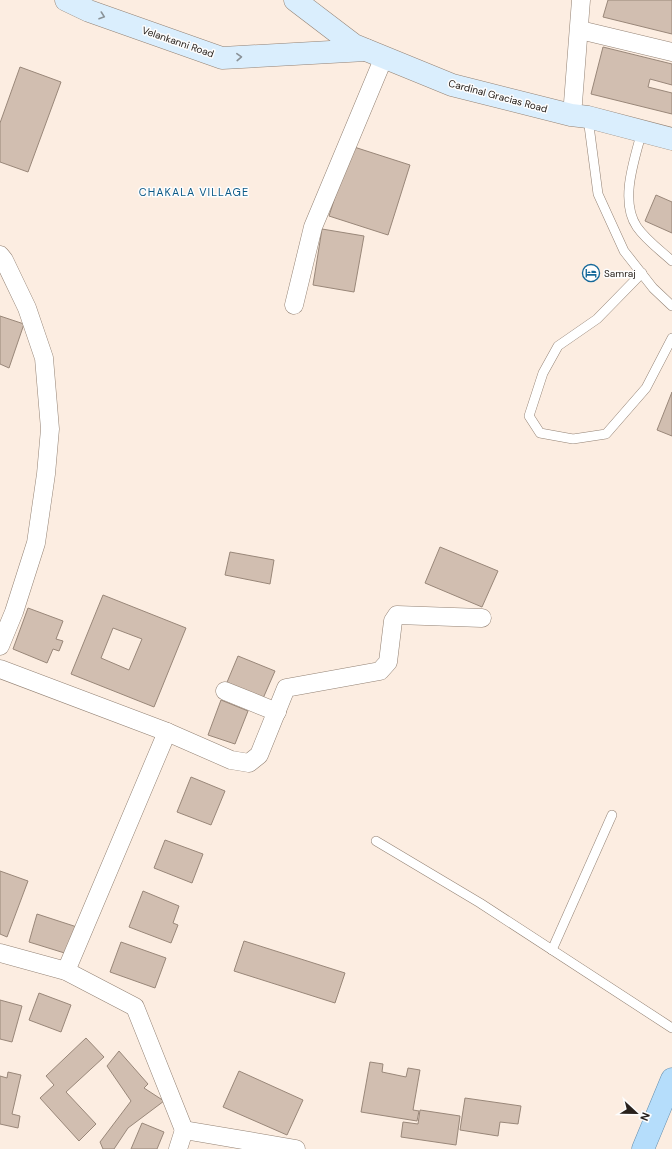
<svg xmlns="http://www.w3.org/2000/svg" width="672" height="1149" font-family="'DM Sans',sans-serif">
  <style>
    .building { fill: #d1beb0; stroke: #998779; fill-rule: evenodd }
    .lines { fill: none; stroke-linecap: round; stroke-linejoin: round }
    .lane-casing { stroke: #938274; stroke-width: 10 }
    .street-casing { stroke: #938274; stroke-width: 19 }
    .secondary-casing { stroke: #938274; stroke-width: 23 }
    .primary-casing { stroke: #648dab; stroke-width: 23 }
    .lane { stroke: #fff; stroke-width: 9 }
    .street { stroke: #fff; stroke-width: 18 }
    .secondary { stroke: #daeefd; stroke-width: 22 }
    .primary { stroke: #b5ddfb; stroke-width: 22 }
    .oneway { stroke: #8a9298 }
    .labels { text-anchor: middle; dominant-baseline: central; stroke-width: 3; stroke-linejoin: round; paint-order: stroke }
    .street-label { font-size: 10px; fill: #28211c; stroke: #fdfdfd }
    .poi-label { font-size: 10px; fill: #28211c; stroke: #fdfdfd; text-anchor: start }
    .neighbourhood-label { font-size: 11px; letter-spacing: 1px; fill: #0b5986; stroke: #fdfdfd }
  </style>
  <rect width="100%" height="100%" fill="#fcede1"/>
  <g class="building">
    <path d="M608,0H672V34L603,17Z"/>
    <path d="M603,47L672,64V85L650,79L648,87L672,93V114L591,94Z"/>
    <path d="M20,67L61,82L28,172L0,162V123Z"/>
    <path d="M351,146L410,165L388,235L329,216Z"/>
    <path d="M656,195L672,202V233L645,221Z"/>
    <path d="M322,229L364,236L354,292L313,285Z"/>
    <path d="M0,316L24,324L9,368L0,364Z"/>
    <path d="M672,392V436L657,430Z"/>
    <path d="M440,547L498,571L482,607L425,583Z"/>
    <path d="M230,552L274,560L270,584L225,575Z"/>
    <path d="M103,595L186,628L154,707L71,674ZM113,628L142,639L129,670L101,658Z"/>
    <path d="M28,608L63,621L56,639L63,641L59,651L53,649L47,663L13,649Z"/>
    <path d="M238,656L275,671L261,703L225,687Z"/>
    <path d="M221,700L248,711L235,744L208,735Z"/>
    <path d="M191,777L225,791L211,825L177,812Z"/>
    <path d="M165,840L203,854L192,883L154,868Z"/>
    <path d="M0,871L28,881L7,937L0,934Z"/>
    <path d="M143,891L179,906L173,923L178,925L171,943L129,927Z"/>
    <path d="M37,914L80,928L71,955L29,942Z"/>
    <path d="M244,941L345,973L335,1003L234,971Z"/>
    <path d="M121,942L166,958L155,988L110,972Z"/>
    <path d="M39,993L71,1005L61,1032L29,1020Z"/>
    <path d="M0,1000L22,1006L12,1042L0,1039Z"/>
    <path d="M86,1038L104,1057L66,1092L96,1124L79,1141L40,1098L54,1085L46,1076Z"/>
    <path d="M119,1051L148,1084L144,1088L164,1101L128,1128L114,1149H103L100,1142L131,1101L107,1066Z"/>
    <path d="M370,1062L383,1064L382,1072L406,1077L408,1068L420,1070L413,1110L419,1111L417,1121L361,1112Z"/>
    <path d="M239,1071L303,1100L287,1135L223,1107Z"/>
    <path d="M8,1072L21,1075L12,1114L20,1116L18,1128L0,1124V1076L7,1078Z"/>
    <path d="M465,1098L521,1106L518,1124L500,1122L498,1136L460,1130Z"/>
    <path d="M420,1110L460,1116L456,1145L401,1137L403,1122L418,1124Z"/>
    <path d="M142,1123L164,1132L157,1149H131Z"/>
  </g>
  <g class="lines">
    <g class="lane-casing">
      <g id="lane">
        <path d="M588,118L598,194L624,251L653,288L672,306"/>
        <path d="M642,131C635,158 619,201 637,227C646,240 660,250 672,261"/>
        <path d="M642,273L597,319L558,346L543,373L529,416L540,433L573,439L606,434L646,388L672,338"/>
        <path d="M376,841L480,903L672,1028"/>
        <path d="M552,950L612,815"/>
      </g>
    </g>
    <g class="street-casing">
      <g id="street">
        <path d="M580,30L672,52"/>
        <path d="M571,115L573,103L581,0"/>
        <path d="M0,255L4,260L27,308L44,358L50,429L46,474L36,543L14,612L0,646"/>
        <path d="M294,305L313,227L384,57"/>
        <path d="M0,669L167,732L66,971"/>
        <path d="M225,691L277,712"/>
        <path d="M167,732L231,760L249,763L259,755L286,688L380,671L388,662L393,621L397,615L482,618"/>
        <path d="M0,953L66,971L135,1007L184,1130"/>
        <path d="M178,1149L184,1130L296,1149"/>
      </g>
    </g>
    <g class="secondary-casing">
      <g id="secondary">
        <path d="M66,0L89,11L222,58L366,50"/>
        <path d="M295,0L354,45L452,85L571,115L588,117L672,139"/>
      </g>
    </g>
    <g class="primary-casing">
      <path id="primary" d="M643,1149L672,1079"/>
    </g>
    <use href="#lane" class="lane"/>
    <use href="#street" class="street"/>
    <use href="#secondary" class="secondary"/>
    <use href="#primary" class="primary"/>
  </g>
  <defs><path id="oneway-chevron" d="M-2-3.5L2.5 0L-2 3.5" fill="none" stroke-width="1.6" stroke-linecap="round" stroke-linejoin="round"/></defs>
  <g class="oneway">
    <use href="#oneway-chevron" transform="translate(102 16) rotate(19)"/>
    <use href="#oneway-chevron" transform="translate(239 57) rotate(-3)"/>
  </g>
  <defs>
    <g id="hotel-ring" transform="scale(0.9)"><circle r="9.5" fill="#fdfdfd" stroke="#156899" stroke-width="1.5"/><path d="M-6-4.5h1.5V1H6V5H4.5V3h-9V5H-6ZM-4 0a1.8 1.8 0 1 1 3.6 0ZM.5 0V-2.5h3Q6-2.5 6 0Z" fill="#156899"/></g>
  </defs>
  <g fill-rule="evenodd">
    <use href="#hotel-ring" x="591" y="273"/>
  </g>
  <g class="labels">
    <g class="street-label">
      <text transform="translate(178 42) rotate(19)">Velankanni Road</text>
      <text transform="translate(498 96) rotate(15)">Cardinal Gracias Road</text>
    </g>
    <g class="poi-label">
      <text x="604" y="273">Samraj</text>
    </g>
    <g class="neighbourhood-label">
      <text x="194" y="192">CHAKALA VILLAGE</text>
    </g>
  </g>
  <g transform="translate(636 1113) rotate(112)" stroke="#fdfdfd" stroke-width="3" paint-order="stroke">
  <path d="M0-3L7 15L0 10L-7 15Z" fill="#28211c"/>
  <text y="-6" font-size="11" font-weight="bold" text-anchor="middle" fill="#28211c">N</text>
  </g>
</svg>
